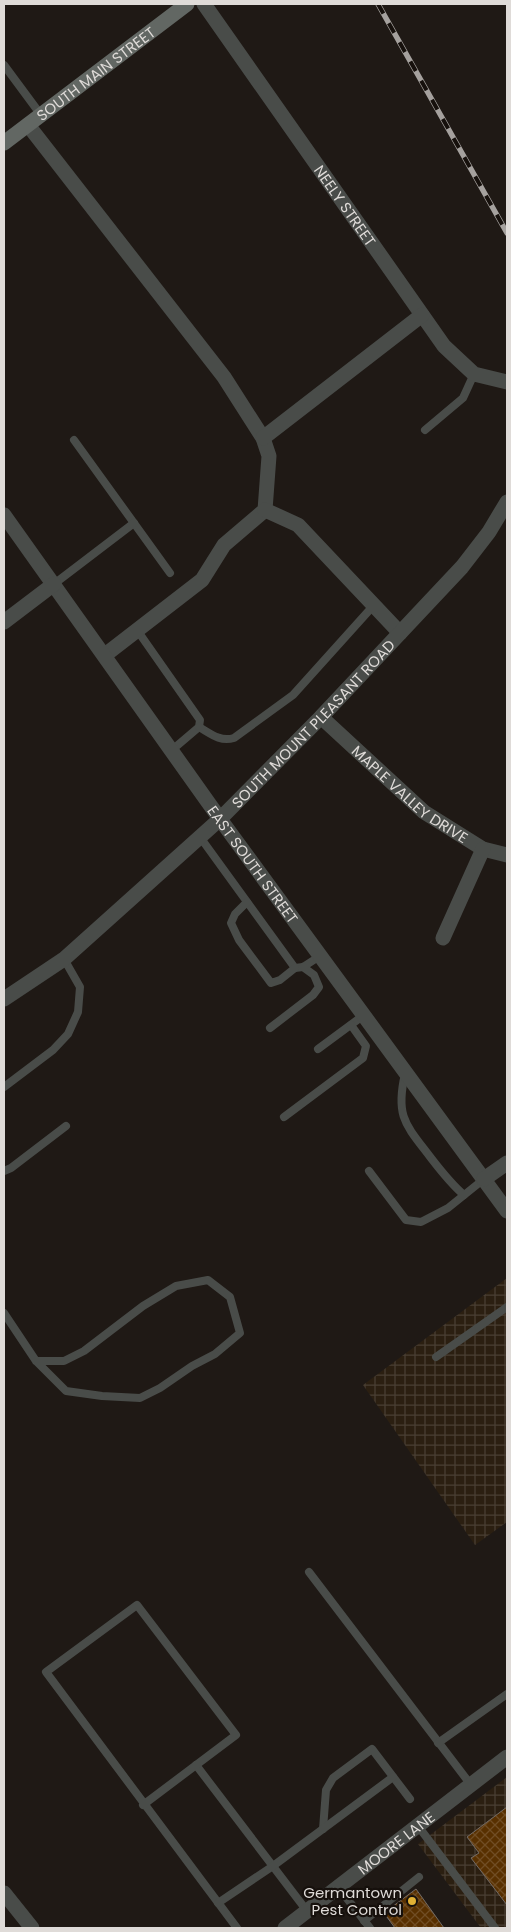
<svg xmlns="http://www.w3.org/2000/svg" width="511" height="1932" font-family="Poppins,sans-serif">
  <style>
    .industrial { fill: url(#industrial-grid) }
    .building { fill: url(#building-cross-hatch); stroke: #736b65 }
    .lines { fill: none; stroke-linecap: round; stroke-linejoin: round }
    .lane { stroke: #494c49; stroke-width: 8 }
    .street { stroke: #494c49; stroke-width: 15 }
    .secondary { stroke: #626763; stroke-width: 15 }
    .rail-casing { stroke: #a5a19e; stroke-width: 5.5 }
    .rail { stroke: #16100c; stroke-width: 4; stroke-dasharray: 11; stroke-linecap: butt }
    .poi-dot { fill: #e0b034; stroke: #16100c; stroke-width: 2 }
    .labels { text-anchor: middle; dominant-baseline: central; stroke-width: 4.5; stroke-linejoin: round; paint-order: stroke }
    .street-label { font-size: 15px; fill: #dfdbd8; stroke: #16100c }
    .poi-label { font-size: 15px; fill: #dfdbd8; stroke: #16100c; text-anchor: end }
  </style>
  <defs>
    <pattern id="industrial-grid" width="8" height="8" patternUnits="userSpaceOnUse" patternTransform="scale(1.25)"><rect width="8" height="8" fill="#2b1f11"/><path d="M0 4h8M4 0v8" fill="none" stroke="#493f33"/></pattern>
    <pattern id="building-cross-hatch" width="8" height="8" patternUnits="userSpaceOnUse" patternTransform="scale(1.25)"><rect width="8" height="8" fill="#583000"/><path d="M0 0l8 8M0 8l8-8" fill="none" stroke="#704d24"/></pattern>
  </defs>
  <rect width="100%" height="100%" fill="#1f1915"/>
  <g class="industrial">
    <path d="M507,1278V1522L475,1545L363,1385Z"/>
    <path d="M507,1777V1928H481L418,1844Z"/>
  </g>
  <g class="building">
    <path d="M507,1807V1905L471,1858L479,1853L467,1837Z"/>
    <path d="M416,1889L444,1928H395L384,1913Z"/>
  </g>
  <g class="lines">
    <g class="lane">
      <path d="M4,65L41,115"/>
      <path d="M425,430L463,398L474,374"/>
      <path d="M74,440L170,573"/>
      <path d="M54,584L134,523"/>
      <path d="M137,630L200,720L199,727L172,750"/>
      <path d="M199,727C211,734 220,742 234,738L293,695L374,605"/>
      <path d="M200,837L295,968L303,967L320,956"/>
      <path d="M247,902L235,914L231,923L239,940L271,983L280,980L295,968"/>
      <path d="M270,1028L313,995L319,987L314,975L303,967"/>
      <path d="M318,1049L364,1015"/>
      <path d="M405,1074C395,1117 406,1125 431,1158C441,1171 451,1184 464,1195"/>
      <path d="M4,1087L53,1050L68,1034L78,1012L80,987L64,959"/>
      <path d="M284,1117L363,1058L366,1046L351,1025"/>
      <path d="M4,1171L11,1168L66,1126"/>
      <path d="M369,1171L406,1220L421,1222L448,1208L484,1179"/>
      <path d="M4,1313L36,1361L66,1391L102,1396L140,1398L160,1388L192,1366L215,1354L240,1333L230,1297L208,1280L176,1286L143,1306L84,1351L64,1361H36"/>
      <path d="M436,1357L507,1307"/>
      <path d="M309,1572L471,1785"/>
      <path d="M438,1743L507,1694"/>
      <path d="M196,1765L307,1911"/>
      <path d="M143,1805L236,1735L137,1605L46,1672L237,1928"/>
      <path d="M418,1826L495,1928"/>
      <path d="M323,1829L326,1790L333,1778L372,1749L410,1799"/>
      <path d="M338,1887L370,1928"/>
      <path d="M218,1903L273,1866L393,1777"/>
      <path d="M364,1921L419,1877"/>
    </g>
    <g class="street">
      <path id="s1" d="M204,4L444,346L474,374L507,382"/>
      <path d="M28,125L224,377L263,438L269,456L265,510L224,545L202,580L105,655"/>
      <path d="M263,438L422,315"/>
      <path d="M265,510L298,525L400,633"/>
      <path id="s2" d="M4,515L220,819L507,1211"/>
      <path d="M4,622L54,584"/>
      <path id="s3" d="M321,717L424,812L483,849L507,855"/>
      <path d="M443,938L483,849"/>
      <path id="s4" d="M4,999L64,959L220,819L321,717L462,567L489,532L507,502"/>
      <path d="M484,1179L507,1163"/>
      <path d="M4,1893L32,1928"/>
      <path id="s5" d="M285,1928L507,1757"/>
    </g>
    <path class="secondary" id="s6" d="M4,143L187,4"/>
    <g class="rail-casing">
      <path id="rail" d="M378,4L507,233"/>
    </g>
    <use href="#rail" class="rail"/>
  </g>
  <circle class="poi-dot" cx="412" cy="1901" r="5"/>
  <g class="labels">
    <g class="street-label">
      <text stroke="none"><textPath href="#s6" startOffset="115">SOUTH MAIN STREET</textPath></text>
      <text stroke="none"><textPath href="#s1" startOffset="246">NEELY STREET</textPath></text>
      <text stroke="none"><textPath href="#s4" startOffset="415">SOUTH MOUNT PLEASANT ROAD</textPath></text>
      <text stroke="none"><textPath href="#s3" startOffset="118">MAPLE VALLEY DRIVE</textPath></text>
      <text stroke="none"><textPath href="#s2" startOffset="429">EAST SOUTH STREET</textPath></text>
      <text stroke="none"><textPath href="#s5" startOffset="140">MOORE LANE</textPath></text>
    </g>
    <g class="poi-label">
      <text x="402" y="1892">Germantown<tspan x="402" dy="17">Pest Control</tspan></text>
    </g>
  </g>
  <rect width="511" height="1932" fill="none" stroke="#dfdbd8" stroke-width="10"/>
</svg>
